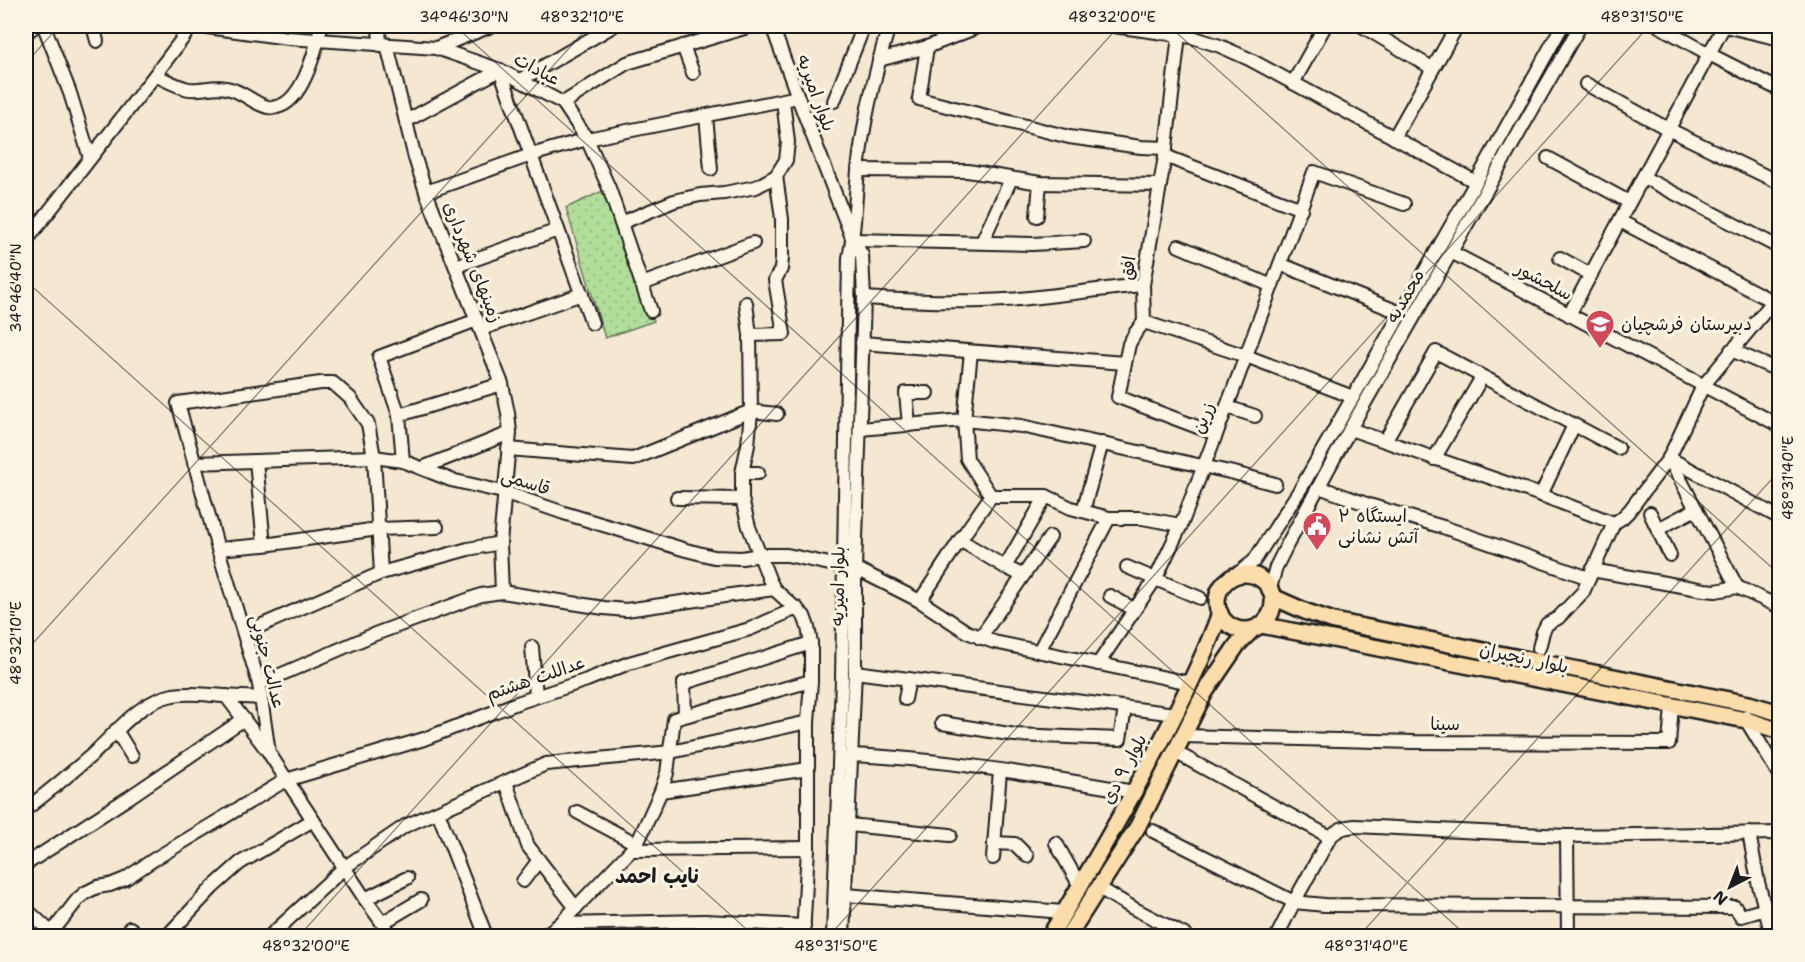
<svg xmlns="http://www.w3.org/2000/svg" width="1805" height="962" font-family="'Shantell Sans','Playpen Sans Arabic',sans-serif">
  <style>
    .park { fill: url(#park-dots); stroke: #677d5c; stroke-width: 1.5 }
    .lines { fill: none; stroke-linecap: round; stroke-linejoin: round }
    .minor-casing { stroke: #1c1c1c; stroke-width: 16 }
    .major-casing { stroke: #1c1c1c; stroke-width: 20 }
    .minor { stroke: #fcf5e5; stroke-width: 12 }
    .major { stroke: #faddab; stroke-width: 15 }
    .ticks { fill: none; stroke: #1c1c1c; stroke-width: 1.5; stroke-opacity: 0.45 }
    .labels { text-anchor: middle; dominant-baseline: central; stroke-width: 6; stroke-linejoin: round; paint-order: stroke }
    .street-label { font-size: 18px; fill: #1c1c1c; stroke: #fcf5e5 }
    .poi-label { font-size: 18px; fill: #1c1c1c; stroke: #fcf5e5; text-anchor: start }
    .neighbourhood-label { font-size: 20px; font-weight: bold; fill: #1c1c1c; stroke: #fcf5e5 }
    .neatline { fill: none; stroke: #1c1c1c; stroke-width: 2 }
    .ticks-label { font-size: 15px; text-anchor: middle; fill: #1c1c1c }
  </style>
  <defs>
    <pattern id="park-dots" width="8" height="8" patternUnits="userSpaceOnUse" patternTransform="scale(1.5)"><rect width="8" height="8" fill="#b2de9b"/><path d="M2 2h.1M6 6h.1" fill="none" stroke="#98be85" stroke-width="1.8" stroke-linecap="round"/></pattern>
  </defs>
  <rect width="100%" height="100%" fill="#f4e8d2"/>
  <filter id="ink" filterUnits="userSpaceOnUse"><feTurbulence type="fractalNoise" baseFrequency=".0167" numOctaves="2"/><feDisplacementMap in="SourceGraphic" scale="12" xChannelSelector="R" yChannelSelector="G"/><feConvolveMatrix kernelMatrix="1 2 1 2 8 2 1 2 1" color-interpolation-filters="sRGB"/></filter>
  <g filter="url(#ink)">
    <path class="park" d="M609,188L654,321L605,338L566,208Z"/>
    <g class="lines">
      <g class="minor-casing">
        <g id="minor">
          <path d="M44,26L70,93L90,158"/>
          <path d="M93,26L97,41"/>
          <path d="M200,26L288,38L436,48L500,70L563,103L587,139L609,188L651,311"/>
          <path d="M379,26L380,45"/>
          <path d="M772,26L803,111L853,240L862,255L864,298L855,568V672L843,936"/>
          <path d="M1114,26L1192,37L1220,46L1249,59L1476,182"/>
          <path d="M1362,26L1432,68"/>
          <path d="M1659,26L1709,54L1780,90"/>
          <path d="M1725,26L1780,39"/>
          <path d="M26,33L35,26"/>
          <path d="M1179,35L1165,156L1143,285L1144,322L1136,332L1129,344L1118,397L1216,434"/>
          <path d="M387,45L415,158L426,192L502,384L508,413L510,433L500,543L502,592"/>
          <path d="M683,46L693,73"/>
          <path d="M927,47L919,99L1069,137L1141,147L1166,148"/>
          <path d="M436,48L491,26"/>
          <path d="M879,60L927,47L980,26"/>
          <path d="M155,75C166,80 178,87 189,89C201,91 214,85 226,88C242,90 255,105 268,107C301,113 316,49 321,26"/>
          <path d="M520,80L613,26"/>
          <path d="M1293,83L1325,26"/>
          <path d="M1586,84L1668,129L1780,183"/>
          <path d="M834,101L864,26"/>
          <path d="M563,103L627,63L751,26"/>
          <path d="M706,116L711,169"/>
          <path d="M406,121L500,70L592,323"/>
          <path d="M1394,138L1457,26"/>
          <path d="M1165,156L1301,209"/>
          <path d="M1548,158L1629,202"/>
          <path d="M858,170L968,171L1040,183L1160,185"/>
          <path d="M1643,177L1780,248"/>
          <path d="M426,192L531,155L587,139L798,97"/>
          <path d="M1037,216L1040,183"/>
          <path d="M26,219L28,237H26"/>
          <path d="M1620,221L1772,301"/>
          <path d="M621,223L674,201L700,195L724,193L756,187L776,176"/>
          <path d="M853,240L1033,244L1084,241"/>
          <path d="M26,241L155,75L192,26"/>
          <path d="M982,242L1011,179"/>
          <path d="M1179,246L1272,286"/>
          <path d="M1451,252L1780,426"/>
          <path d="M1560,258L1591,275"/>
          <path d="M1280,264L1401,313"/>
          <path d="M456,266L558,230"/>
          <path d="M642,284L753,243"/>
          <path d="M864,298C911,301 958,303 1006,300C1052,297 1098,289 1143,285"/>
          <path d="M746,303L750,335L751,411L748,445L742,473V499L749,527L769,579L774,589L804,616L808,627L811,643V681L808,722V848L803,936"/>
          <path d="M1569,315L1724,26"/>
          <path d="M1144,322L1246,356L1353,397"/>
          <path d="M481,329L582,294"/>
          <path d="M750,335L784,334L775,280L781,269L782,258V219L776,176L786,160L788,142L783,101"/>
          <path d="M862,343L1125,363"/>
          <path d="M1731,350L1780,371"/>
          <path d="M971,352L964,420L967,459L991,496"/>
          <path d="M1227,407L1255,416"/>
          <path d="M399,415L502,384"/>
          <path d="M909,425L906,393H927"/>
          <path d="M860,429L964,420L1021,426L1234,473L1275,484"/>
          <path d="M1350,429L1541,495L1614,523"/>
          <path d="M1385,441L1436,352L1618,448"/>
          <path d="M508,449L633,459L751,411L777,414"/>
          <path d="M1434,459L1482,377"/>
          <path d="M256,461L264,545"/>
          <path d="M403,461L399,415L379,357L477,320"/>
          <path d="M194,463L374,457L403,461L451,480L503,492L564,513L686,550L714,557L742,558L760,555H787L844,567L855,568L920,601L967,632L994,642L1190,683"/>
          <path d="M422,468L510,433"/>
          <path d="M742,473H758"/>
          <path d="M1319,487L1369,505L1443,527L1589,578"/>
          <path d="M1541,495L1574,425"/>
          <path d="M991,496H1046L1071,508L1109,518H1142L1181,525"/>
          <path d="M677,498L742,499"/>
          <path d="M1083,511L1102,443"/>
          <path d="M1650,513L1670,555"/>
          <path d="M1658,529L1696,509"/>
          <path d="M960,540L1005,567L1022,575"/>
          <path d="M218,549L264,545L378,529L437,527"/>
          <path d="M1005,567L1046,496"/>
          <path d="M1127,567L1200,598"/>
          <path d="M1592,570L1704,590L1716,591L1737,587"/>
          <path d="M381,573L374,457L368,424L350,398L333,383H321L178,403L218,549L259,684L269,753L365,899L392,936"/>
          <path d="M1236,575L1254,561L1301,488L1476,182L1562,26"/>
          <path d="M1737,587L1669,458L1703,386L1780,293"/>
          <path d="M1737,587L1780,607"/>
          <path d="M1270,588L1276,567L1287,545L1350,429L1580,26"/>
          <path d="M1110,596L1134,609"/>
          <path d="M920,601L960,540L991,496"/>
          <path d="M244,633L381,573L468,549L500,543"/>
          <path d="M980,638L1050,537"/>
          <path d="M532,647L536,696"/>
          <path d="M1539,648L1543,632L1547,624L1558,618L1583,592L1614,523L1622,518L1629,511L1669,458L1780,518"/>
          <path d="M1039,651L1109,518"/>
          <path d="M1098,664L1156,578L1181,525L1234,388L1314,172L1404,204"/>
          <path d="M855,672L1175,714"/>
          <path d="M259,684L375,634L481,595L502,592L604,608L626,610L774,589"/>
          <path d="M226,696L267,750"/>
          <path d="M905,699L909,679"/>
          <path d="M685,715L684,683L811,643"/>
          <path d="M1746,717V720L1780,776"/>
          <path d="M942,723L1015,735L1120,739L1125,708"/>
          <path d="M116,730L132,756"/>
          <path d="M1183,736L1413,742L1669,743L1672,706"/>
          <path d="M1175,752L1330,837"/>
          <path d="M851,755C946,759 1041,776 1135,792"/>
          <path d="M506,782L528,846L576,908"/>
          <path d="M661,791L808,769"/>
          <path d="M26,809C49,792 71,773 93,754C118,731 138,702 173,695C190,692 207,695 224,696C236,697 248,697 260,698"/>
          <path d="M438,812L486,936"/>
          <path d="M577,812L637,844"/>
          <path d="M849,825L950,835"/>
          <path d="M1153,831L1294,902L1325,905L1735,907L1741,916L1780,905"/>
          <path d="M1749,833L1758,882L1772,936"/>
          <path d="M1567,836L1568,936"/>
          <path d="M994,843L1015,844L1027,856"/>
          <path d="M1056,843L1080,886"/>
          <path d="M633,850L808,848"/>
          <path d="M993,858L1000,771"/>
          <path d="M26,864L128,798L244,719"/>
          <path d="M523,881L539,860"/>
          <path d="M1099,888L1133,908L1187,936"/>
          <path d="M845,895L1064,912"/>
          <path d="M365,899L407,878"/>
          <path d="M26,909L55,936"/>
          <path d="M382,923L421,900"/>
          <path d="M560,924L705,921L804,926"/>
          <path d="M130,928L138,936"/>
          <path d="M49,936L78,899L85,893L97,887L110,885L125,879L153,860L286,780L424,739L517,703L587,680L629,663L750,629L797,608"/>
          <path d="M167,936L213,887L240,863L313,820"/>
          <path d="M270,936L345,867L405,826L546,764L671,752L808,722"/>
          <path d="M544,936L560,924L637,844L661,791L667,773L674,719L811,681"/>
          <path d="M833,936L842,679L849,258C855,230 855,200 858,171C863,121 875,73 889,26"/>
          <path d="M1277,936L1294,902L1330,837C1338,829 1344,827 1355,826L1567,836L1780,833"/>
        </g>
      </g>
      <g class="major-casing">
        <g id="major">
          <circle cx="1245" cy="602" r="28"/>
          <path d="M1273,597L1307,612L1334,621L1749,704L1780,713"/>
          <path d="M1261,625L1746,720L1780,731"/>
          <path d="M1050,936C1090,870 1129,803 1165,734C1185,695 1205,655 1220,613"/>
          <path d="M1068,936L1138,826L1205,692L1237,645L1253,629"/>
        </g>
      </g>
      <use href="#minor" class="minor"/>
      <use href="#major" class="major"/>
    </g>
  </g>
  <path class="ticks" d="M455,26L1467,936M1169,26L1780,575M26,63L59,26M26,281L754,936M26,651L589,26M26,923L40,936M299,936L1119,26M829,936L1649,26M1359,936L1780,470"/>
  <defs>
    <g id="school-pin" transform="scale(1.5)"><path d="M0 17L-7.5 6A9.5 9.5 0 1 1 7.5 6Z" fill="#d1495b" stroke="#fcf5e5"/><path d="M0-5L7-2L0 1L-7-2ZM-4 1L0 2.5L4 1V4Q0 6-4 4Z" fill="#fff"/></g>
    <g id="civic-pin" transform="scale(1.5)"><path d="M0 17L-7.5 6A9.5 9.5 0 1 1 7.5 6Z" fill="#d1495b" stroke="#fcf5e5"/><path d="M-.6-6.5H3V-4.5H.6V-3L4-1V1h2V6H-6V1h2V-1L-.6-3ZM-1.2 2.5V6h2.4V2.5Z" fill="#fff"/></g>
  </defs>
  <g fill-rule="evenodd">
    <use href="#school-pin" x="1600" y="324"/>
    <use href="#civic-pin" x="1317" y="526"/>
  </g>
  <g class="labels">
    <g class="street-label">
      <text transform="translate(537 69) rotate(28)">عبادات</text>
      <text transform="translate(816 93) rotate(70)">بلوار امیریه</text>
      <text transform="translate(473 262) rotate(68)">زمینهای شهرداری</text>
      <text transform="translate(1128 268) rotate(-83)">افق</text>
      <text transform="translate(1544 281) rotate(28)">سلحشور</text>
      <text transform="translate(1405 296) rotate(-60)">محمدیه</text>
      <text transform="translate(1203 418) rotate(-69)">زرین</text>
      <text transform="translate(526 482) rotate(18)">قاسمی</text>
      <text transform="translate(838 586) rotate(-89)">بلوار امیریه</text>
      <text transform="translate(1524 658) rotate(12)">بلوار رنجبران</text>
      <text transform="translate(268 662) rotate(76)">عدالت جنوبی</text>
      <text transform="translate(536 678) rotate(-19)">عداللت هشتم</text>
      <text x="1445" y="724">سینا</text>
      <text transform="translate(1124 769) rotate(-62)">بلوار ۹ دی</text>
    </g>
    <g class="poi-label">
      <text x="1621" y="324">دبیرستان فرشچیان</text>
      <text x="1338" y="516">ایستگاه ۲<tspan x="1338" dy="21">آتش نشانی</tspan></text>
    </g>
    <g class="neighbourhood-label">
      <text x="657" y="876">نایب احمد</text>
    </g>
  </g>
  <rect width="1805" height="962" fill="none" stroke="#fcf5e5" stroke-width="66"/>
  <g transform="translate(1730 887) rotate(222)" stroke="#fcf5e5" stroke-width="4.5" paint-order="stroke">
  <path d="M0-4.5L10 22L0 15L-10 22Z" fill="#1c1c1c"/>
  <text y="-9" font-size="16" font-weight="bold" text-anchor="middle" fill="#1c1c1c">N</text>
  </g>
  <rect x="33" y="33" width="1739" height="896" class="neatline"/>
  <g class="ticks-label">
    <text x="464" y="22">34°46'30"N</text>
    <text x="582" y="22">48°32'10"E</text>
    <text x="1112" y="22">48°32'00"E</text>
    <text x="1642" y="22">48°31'50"E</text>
    <text transform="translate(16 288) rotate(-90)" y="5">34°46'40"N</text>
    <text transform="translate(1788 478) rotate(-90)" y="5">48°31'40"E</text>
    <text transform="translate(16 643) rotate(-90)" y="5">48°32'10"E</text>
    <text x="306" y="951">48°32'00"E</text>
    <text x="836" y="951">48°31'50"E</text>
    <text x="1366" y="951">48°31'40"E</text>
  </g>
</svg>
